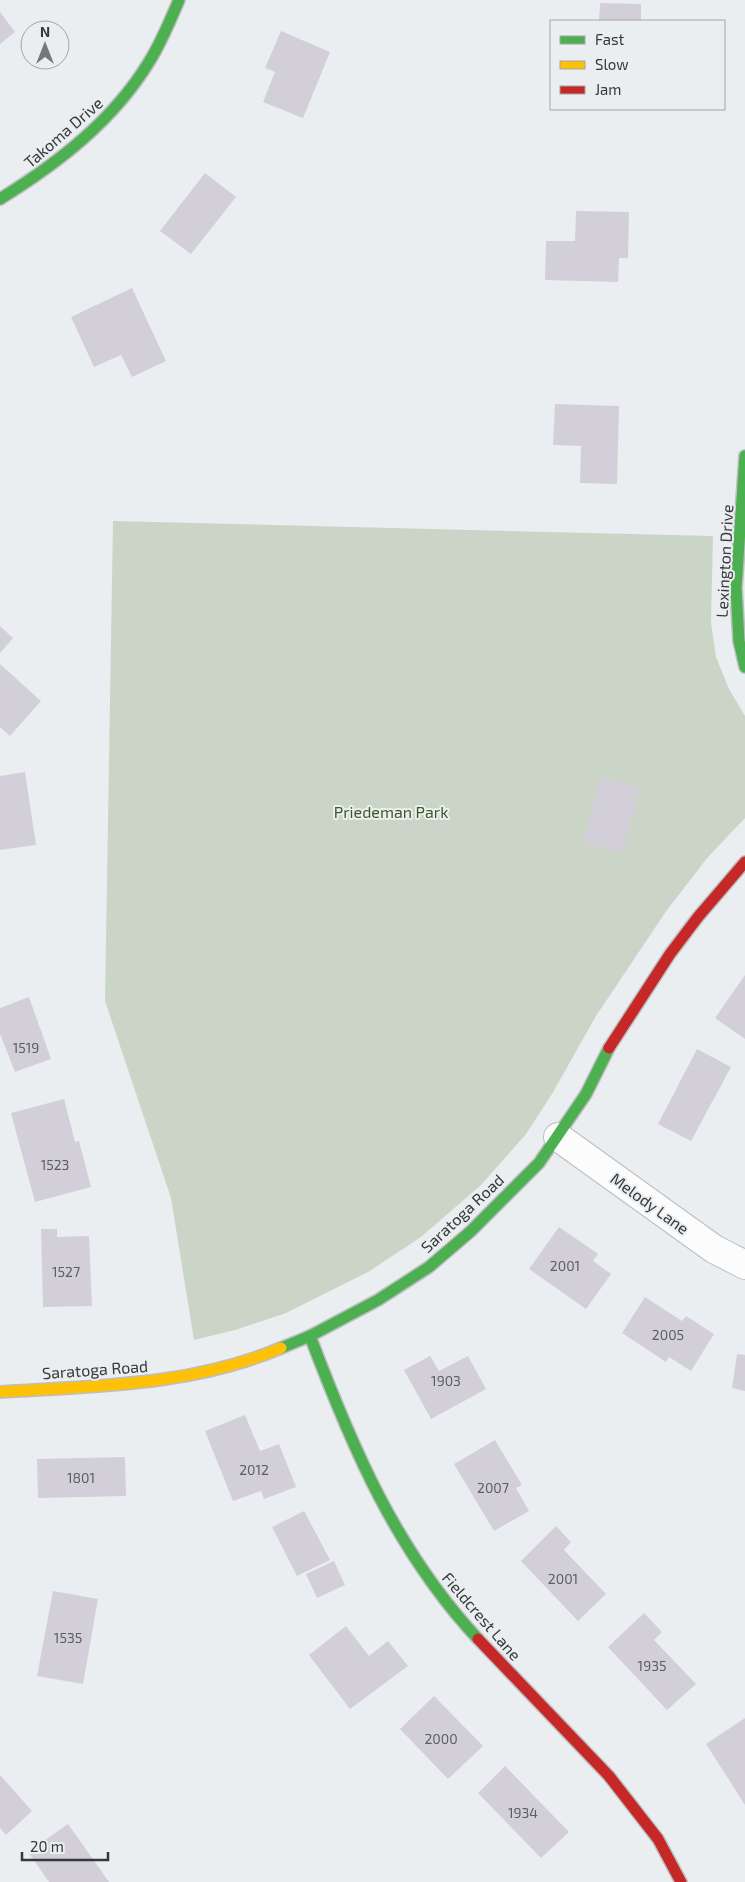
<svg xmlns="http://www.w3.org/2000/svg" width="745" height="1882" font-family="'Exo 2',sans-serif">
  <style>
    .green { fill: #cbd5c7 }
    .building { fill: #d3cfd8 }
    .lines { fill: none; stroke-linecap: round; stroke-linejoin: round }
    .street-casing { stroke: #bcbec0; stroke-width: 30 }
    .fast-casing { stroke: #bcbec0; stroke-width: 14 }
    .slow-casing { stroke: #bcbec0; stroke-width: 14 }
    .jam-casing { stroke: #bcbec0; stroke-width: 14 }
    .street { stroke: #fcfcfd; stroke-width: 28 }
    .fast { stroke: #4caf50; stroke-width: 11 }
    .slow { stroke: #ffc107; stroke-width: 11 }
    .jam { stroke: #c62828; stroke-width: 11 }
    .labels { text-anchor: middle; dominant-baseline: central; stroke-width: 4; stroke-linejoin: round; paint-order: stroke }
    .number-label { font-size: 14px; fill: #5d5e61 }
    .street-label { font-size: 16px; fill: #363839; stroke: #eaeef1 }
    .park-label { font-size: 16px; fill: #3a5a23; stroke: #eaeef1 }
  </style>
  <rect width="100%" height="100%" fill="#ebeef0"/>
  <path class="green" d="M113,521L713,536L711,622L716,657L729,689L745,716V818L708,857L667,910L596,1016L552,1094L526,1134L481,1185L421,1237L368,1272L286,1313L235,1330L194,1340L171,1198L105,1001Z"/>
  <g class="building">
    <path d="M600,3L641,4V21H599Z"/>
    <path d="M0,12L15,32L0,44Z"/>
    <path d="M281,31L330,52L303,118L263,102L275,72L265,68Z"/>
    <path d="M205,173L236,197L191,254L160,231Z"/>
    <path d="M576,211L629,212L628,258H619L618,282L545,280L546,241H575Z"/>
    <path d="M132,288L166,361L132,377L121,355L94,367L71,317Z"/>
    <path d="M555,404L619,406L617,484L580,483L581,446L553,445Z"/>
    <path d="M0,626L13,638L0,653Z"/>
    <path d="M0,664L41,701L10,736L0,727Z"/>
    <path d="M25,772L36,845L0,850V776Z"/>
    <path d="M601,777L640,788L622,853L583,842Z"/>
    <path d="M745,975V1039L715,1018Z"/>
    <path d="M29,997L51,1059L15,1072L0,1034V1008Z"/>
    <path d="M697,1049L731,1067L691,1141L658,1124Z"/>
    <path d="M64,1099L75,1142L79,1141L91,1187L35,1202L11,1113Z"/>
    <path d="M559,1227L598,1254L593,1261L611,1274L586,1309L529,1269Z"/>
    <path d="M41,1229H57V1237L89,1236L92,1306L43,1307Z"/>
    <path d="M645,1297L682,1321L686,1316L714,1334L691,1371L669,1357L666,1362L622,1333Z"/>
    <path d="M737,1354L745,1355V1391L732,1388Z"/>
    <path d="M430,1356L439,1371L468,1356L486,1389L431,1419L404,1370Z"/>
    <path d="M245,1415L260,1451L279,1444L296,1487L264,1499L261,1491L233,1501L205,1431Z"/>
    <path d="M495,1440L522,1485L516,1488L529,1511L494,1531L454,1464Z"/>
    <path d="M125,1457L126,1496L38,1498L37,1459Z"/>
    <path d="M304,1511L330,1560L297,1576L272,1527Z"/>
    <path d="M556,1526L571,1542L564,1550L606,1594L578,1621L521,1561Z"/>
    <path d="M334,1561L345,1585L317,1598L306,1574Z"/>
    <path d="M53,1591L98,1599L83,1684L37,1676Z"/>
    <path d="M644,1613L662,1632L654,1640L696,1684L667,1710L608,1647Z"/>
    <path d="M346,1626L369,1656L388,1641L408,1666L350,1709L309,1655Z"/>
    <path d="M434,1696L483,1746L448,1779L400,1729Z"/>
    <path d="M745,1718V1805L706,1744Z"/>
    <path d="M505,1766L569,1832L541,1858L478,1793Z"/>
    <path d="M0,1775L32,1811L6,1835L0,1828Z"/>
    <path d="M68,1824L109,1882H49L28,1852Z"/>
  </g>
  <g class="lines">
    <g class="street-casing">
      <path id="street" d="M558,1137L714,1249L745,1265"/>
    </g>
    <g class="fast-casing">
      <g id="fast">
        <path d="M0,199C58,163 113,121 149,62C161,43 170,21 179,0"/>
        <path d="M745,456L736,588L739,641L745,667"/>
        <path d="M310,1336C352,1447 396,1551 478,1639"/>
        <path d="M281,1348L310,1336L378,1300L429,1267L471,1231L539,1163L586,1094L609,1048"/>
      </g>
    </g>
    <g class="slow-casing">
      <path id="slow" d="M0,1392C96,1386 191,1386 281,1348"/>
    </g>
    <g class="jam-casing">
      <g id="jam">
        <path d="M609,1048L670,954L698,917L745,862"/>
        <path d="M478,1639L609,1776L658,1839L681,1882"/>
      </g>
    </g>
    <use href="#street" class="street"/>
    <use href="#fast" class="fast"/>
    <use href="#slow" class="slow"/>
    <use href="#jam" class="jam"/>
  </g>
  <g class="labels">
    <g class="number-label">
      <text x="26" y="1047">1519</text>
      <text x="55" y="1164">1523</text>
      <text x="565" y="1265">2001</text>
      <text x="66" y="1271">1527</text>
      <text x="668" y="1334">2005</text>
      <text x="446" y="1380">1903</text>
      <text x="254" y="1469">2012</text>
      <text x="81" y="1477">1801</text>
      <text x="493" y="1487">2007</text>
      <text x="563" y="1578">2001</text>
      <text x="68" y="1637">1535</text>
      <text x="652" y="1665">1935</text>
      <text x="441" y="1738">2000</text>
      <text x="523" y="1812">1934</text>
    </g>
    <g class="street-label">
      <text transform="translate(63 132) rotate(-41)">Takoma Drive</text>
      <text transform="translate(724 561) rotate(-87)">Lexington Drive</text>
      <text transform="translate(650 1203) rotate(36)">Melody Lane</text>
      <text transform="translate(462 1213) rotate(-43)">Saratoga Road</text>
      <text transform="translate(95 1369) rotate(-4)">Saratoga Road</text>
      <text transform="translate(482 1616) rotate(49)">Fieldcrest Lane</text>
    </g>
    <g class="park-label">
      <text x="391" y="811">Priedeman Park</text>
    </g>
  </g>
  <rect x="550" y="20" width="175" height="90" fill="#eaeef1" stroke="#a2a5a7"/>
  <rect x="560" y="36" width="25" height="8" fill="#4caf50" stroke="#a2a5a7"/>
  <text x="595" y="45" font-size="15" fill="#363839">Fast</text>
  <rect x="560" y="61" width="25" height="8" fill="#ffc107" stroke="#a2a5a7"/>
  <text x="595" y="70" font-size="15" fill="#363839">Slow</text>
  <rect x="560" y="86" width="25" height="8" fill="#c62828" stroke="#a2a5a7"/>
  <text x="595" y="95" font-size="15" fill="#363839">Jam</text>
  <g transform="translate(45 45)"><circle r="24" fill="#eaeef1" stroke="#a2a5a7"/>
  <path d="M0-4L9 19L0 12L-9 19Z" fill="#757879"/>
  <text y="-8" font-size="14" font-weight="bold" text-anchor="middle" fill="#363839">N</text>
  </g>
  <path d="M22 1852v8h86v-8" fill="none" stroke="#363839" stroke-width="2.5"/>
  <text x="30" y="1852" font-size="15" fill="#363839" stroke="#eaeef1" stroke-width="4" paint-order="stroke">20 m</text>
</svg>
